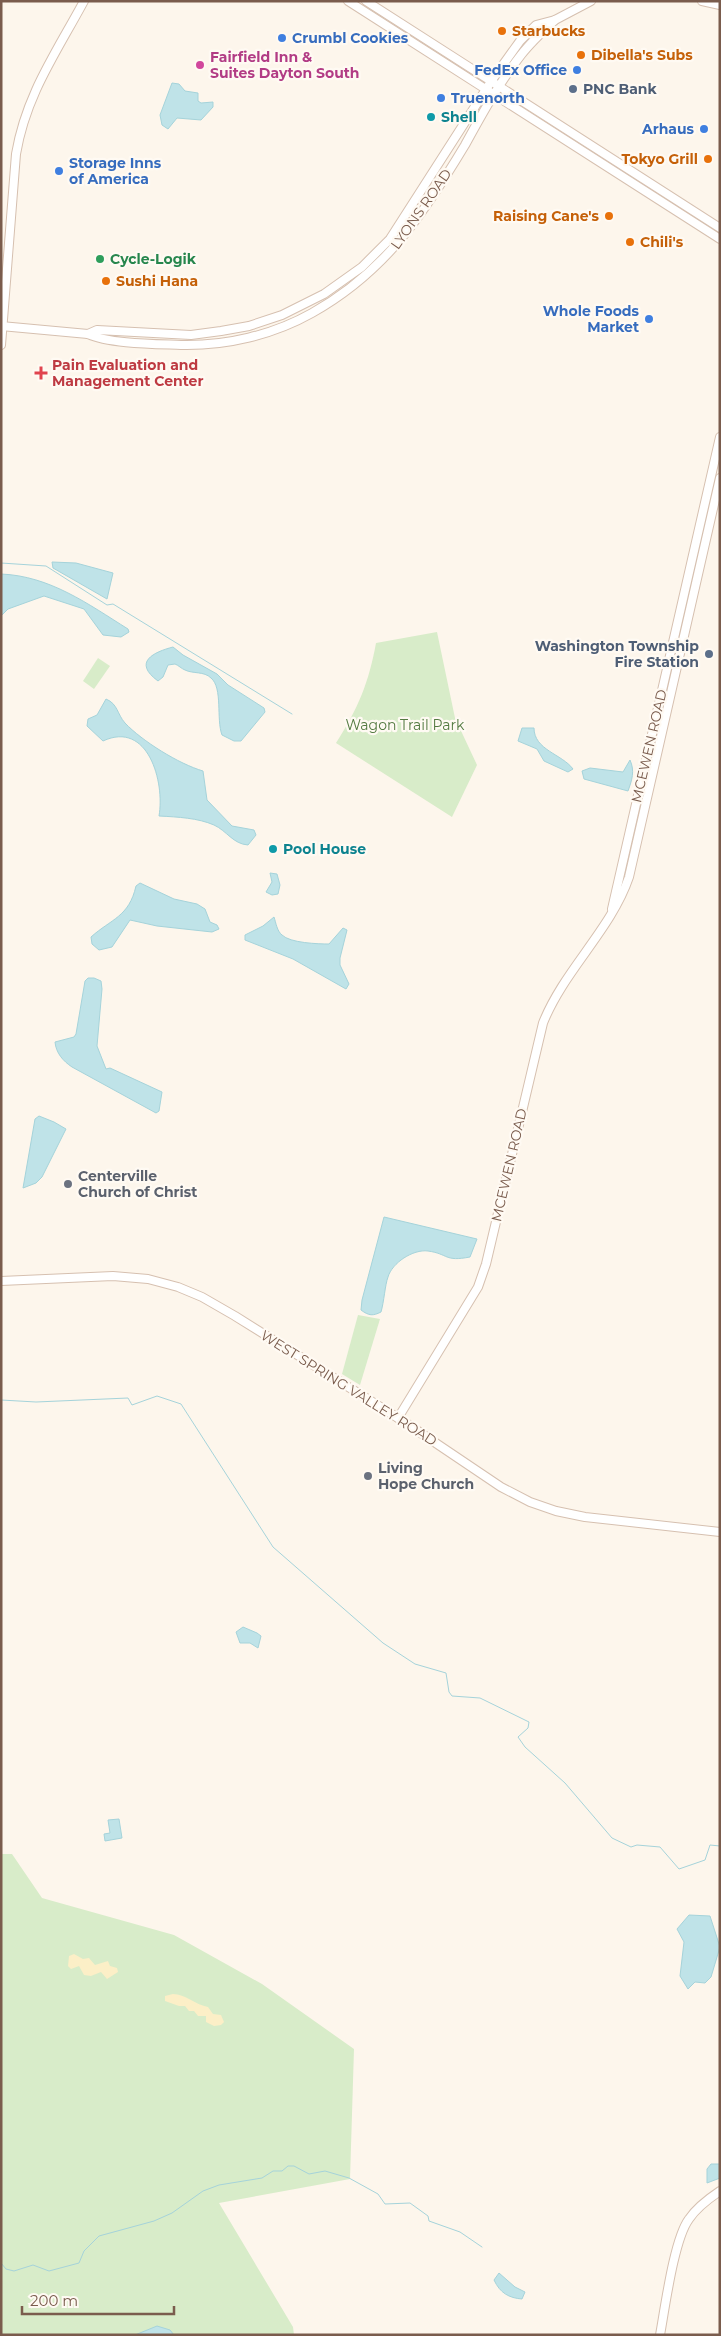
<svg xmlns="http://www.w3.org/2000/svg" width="721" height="2336" font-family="Montserrat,sans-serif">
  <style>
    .green { fill: #d8ecc9 }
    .sand { fill: #fcefc7 }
    .water { fill: #bfe3e8; stroke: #a5d3da }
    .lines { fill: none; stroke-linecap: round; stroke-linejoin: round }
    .stream { stroke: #a5d3da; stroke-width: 1 }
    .secondary-casing { stroke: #d6c0b0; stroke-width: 10 }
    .secondary { stroke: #fff; stroke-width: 8 }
    .food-dot { fill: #e8710a; stroke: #fffaf3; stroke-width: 2 }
    .shop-dot { fill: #3f7fe0; stroke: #fffaf3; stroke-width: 2 }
    .hotel-dot { fill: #d1479c; stroke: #fffaf3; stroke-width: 2 }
    .service-dot { fill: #5c6f8a; stroke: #fffaf3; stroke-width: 2 }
    .culture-dot { fill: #0f9aa8; stroke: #fffaf3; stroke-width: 2 }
    .leisure-dot { fill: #2e9e5b; stroke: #fffaf3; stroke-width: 2 }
    .health-dot { fill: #e0444e; stroke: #fffaf3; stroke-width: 2 }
    .worship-dot { fill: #6b7280; stroke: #fffaf3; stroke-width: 2 }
    .labels { text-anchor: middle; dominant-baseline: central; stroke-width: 4.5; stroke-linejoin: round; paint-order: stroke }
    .food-label { font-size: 14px; font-weight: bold; fill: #c56008; stroke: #fffaf3; text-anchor: start }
    .shop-label { font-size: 14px; font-weight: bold; fill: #366cbe; stroke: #fffaf3; text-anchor: start }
    .hotel-label { font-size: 14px; font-weight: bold; fill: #b23c85; stroke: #fffaf3; text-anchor: start }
    .service-label { font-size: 14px; font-weight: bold; fill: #4e5e75; stroke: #fffaf3; text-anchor: start }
    .culture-label { font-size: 14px; font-weight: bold; fill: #0d838f; stroke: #fffaf3; text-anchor: start }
    .street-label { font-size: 14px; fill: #7a5c4d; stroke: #fffaf3 }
    .leisure-label { font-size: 14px; font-weight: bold; fill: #27864d; stroke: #fffaf3; text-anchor: start }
    .health-label { font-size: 14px; font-weight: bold; fill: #be3a42; stroke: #fffaf3; text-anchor: start }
    .park-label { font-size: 14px; fill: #537a41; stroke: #fffaf3 }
    .worship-label { font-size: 14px; font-weight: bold; fill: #5b616d; stroke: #fffaf3; text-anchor: start }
  </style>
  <rect width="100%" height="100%" fill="#fdf6ec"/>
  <g class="green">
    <path d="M437,632L455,718L477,765L452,817L336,743C358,709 369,682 376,643Z"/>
    <path d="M98,658L110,666L94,689L83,681Z"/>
    <path d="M358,1315L380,1319L360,1385L342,1374Z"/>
    <path d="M1,1854H12L42,1898L174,1935L262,1984L354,2049L350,2179L219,2203L293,2327L294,2335H1Z"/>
  </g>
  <g class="sand">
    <path d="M74,1954L83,1959L89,1958L95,1965L108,1961L110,1966L117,1968L118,1972L107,1979L101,1972L91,1976L84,1975L79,1966L71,1969L68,1966L69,1956Z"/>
    <path d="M173,1994C185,1994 196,2005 208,2007L213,2014L221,2015L224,2022L221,2025L214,2026L206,2022V2016H198L194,2011H189L185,2006H179L165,2001V1996Z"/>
  </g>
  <g class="water">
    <path d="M172,83L179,84L185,91L198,93V101L201,103L213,102V107L201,120L177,118L168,129L162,125L160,115Z"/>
    <path d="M52,562L76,563L113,573L107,599L53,568Z"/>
    <path d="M1,574C50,576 88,604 128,629L129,632L121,637L103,635L84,609L44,596L8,609L1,616Z"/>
    <path d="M173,647L183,655L217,674L228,685L264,708L265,712L241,741H234L222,735C216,719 223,688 211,678C204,671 193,674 185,670C182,669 178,665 175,664L168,665L163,677L158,681C132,662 154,652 173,647Z"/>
    <path d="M106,699C118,704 117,714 125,723C142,741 179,764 203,771L207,800L232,826L254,830L256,835L248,845C233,844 227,831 214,825C198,818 178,817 159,816C165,782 148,720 103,741L87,726L88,719L97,715Z"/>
    <path d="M522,728H534C534,750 562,754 573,769L568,772L544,761L537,749L518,741Z"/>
    <path d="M630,760C635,771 632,780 628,791L584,779L582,771L590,768L623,772Z"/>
    <path d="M270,873L277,874L280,885L278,894L272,895L266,892L272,882Z"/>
    <path d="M140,883L174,899L197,904L205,909L210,922L217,925L219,929L212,932L157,926L130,920L112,947L99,950L92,944L91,937C111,919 129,917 136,886Z"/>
    <path d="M274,917C276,923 277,931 282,935C290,943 318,944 329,944L343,928L347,930L340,958V965L349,984L346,989L293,959L245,940V935L263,926Z"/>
    <path d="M88,978H94L101,981L102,989L97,1046L106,1069L110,1068L162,1092L159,1111L156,1113L72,1067C63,1061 56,1053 55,1042L74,1037L76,1034L85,981Z"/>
    <path d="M39,1116L54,1122L66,1129L42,1177L36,1183L23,1188L35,1119Z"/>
    <path d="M384,1217L477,1239L470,1257C444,1262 449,1254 428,1251C413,1249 392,1263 388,1277C385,1285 384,1302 381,1312C373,1316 369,1316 361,1310L362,1300Z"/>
    <path d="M243,1627L257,1633L261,1636L258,1648L250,1643H240L236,1632Z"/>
    <path d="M119,1819L122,1838L105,1841L104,1834L110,1833L108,1820Z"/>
    <path d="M689,1915L710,1916L720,1947L711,1977L705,1983L695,1982L688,1989L680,1976L684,1942L677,1929Z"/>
    <path d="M711,2164H720V2178L707,2183V2169Z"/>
    <path d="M499,2273L515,2287L525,2292L522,2299C509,2298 500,2293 494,2280Z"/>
    <path d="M157,2326L170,2330L174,2335H135Z"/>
  </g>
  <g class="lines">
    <g class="stream">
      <path d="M1,563L46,566L107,605L113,604L292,714"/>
      <path d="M1,1400L36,1402L128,1398L132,1405L157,1396L181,1404L273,1547L383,1643L415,1664L446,1673L449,1692L452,1696L480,1698L529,1722L528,1728L518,1737L525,1747L565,1783L612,1838L631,1847L637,1845L660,1847L679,1869L705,1860L710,1845L720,1846"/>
      <path d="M1,2263L6,2269L14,2271L33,2265L49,2271L79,2263L84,2251L99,2236L154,2221L172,2213L203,2191L219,2185L262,2178L273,2171H282L288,2166H294L309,2174L325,2171L349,2178L378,2194L385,2204L410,2203L428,2216L429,2221L460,2232L482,2247"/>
    </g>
    <g class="secondary-casing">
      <g id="secondary">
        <path d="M348,1L720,239"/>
        <path d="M366,1L720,228"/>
        <path d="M702,1L720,5"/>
        <path d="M1,326L88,334C109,344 157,344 181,345C226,346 273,335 312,313C385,272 423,215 465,145C482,114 499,83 521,55C531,42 543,31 555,20"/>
        <path d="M88,334L97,330L191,335L221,331L249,326L282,315L324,294L362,267L390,239L492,80L520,41L536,25L555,20L591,1"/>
        <path d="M1,345L16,154C26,95 56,53 84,1"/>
        <path d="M612,909L720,437"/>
        <path d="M1,1281L113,1276L148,1279L178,1287L202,1297L235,1316L406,1423L501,1487L530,1502L556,1511L585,1517L720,1532"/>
        <path d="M398,1418L478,1287L486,1264L543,1023C564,970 611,930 629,877L720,478"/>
        <path d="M660,2335C665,2308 674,2239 689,2219C697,2207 708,2199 720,2191"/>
      </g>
    </g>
    <use href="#secondary" class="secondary"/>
  </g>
  <g class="food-dot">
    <circle cx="502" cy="31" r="5"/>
    <circle cx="581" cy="55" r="5"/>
    <circle cx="708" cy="159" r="5"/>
    <circle cx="609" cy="216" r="5"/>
    <circle cx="630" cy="242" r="5"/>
    <circle cx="106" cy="281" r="5"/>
  </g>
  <g class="shop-dot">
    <circle cx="282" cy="38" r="5"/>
    <circle cx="577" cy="70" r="5"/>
    <circle cx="441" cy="98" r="5"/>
    <circle cx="704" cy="129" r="5"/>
    <circle cx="59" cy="171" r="5"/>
    <circle cx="649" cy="319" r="5"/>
  </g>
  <circle class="hotel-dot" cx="200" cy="65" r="5"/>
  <g class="service-dot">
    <circle cx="573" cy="89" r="5"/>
    <circle cx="709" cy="654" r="5"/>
  </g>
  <g class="culture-dot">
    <circle cx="431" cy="117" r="5"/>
    <circle cx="273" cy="849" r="5"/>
  </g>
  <circle class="leisure-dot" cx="100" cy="259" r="5"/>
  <path class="health-dot" d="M38.5 365.5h5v5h5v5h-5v5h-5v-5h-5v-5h5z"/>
  <g class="worship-dot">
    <circle cx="68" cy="1184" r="5"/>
    <circle cx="368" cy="1476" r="5"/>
  </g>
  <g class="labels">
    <g class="food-label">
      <text x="512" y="31">Starbucks</text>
      <text x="591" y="55">Dibella's Subs</text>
      <text x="698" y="159" text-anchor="end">Tokyo Grill</text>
      <text x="599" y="216" text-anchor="end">Raising Cane's</text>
      <text x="640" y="242">Chili's</text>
      <text x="116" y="281">Sushi Hana</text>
    </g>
    <g class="shop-label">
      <text x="292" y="38">Crumbl Cookies</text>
      <text x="567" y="70" text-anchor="end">FedEx Office</text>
      <text x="451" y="98">Truenorth</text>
      <text x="694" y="129" text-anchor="end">Arhaus</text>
      <text x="69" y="163">Storage Inns<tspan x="69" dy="16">of America</tspan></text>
      <text x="639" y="311" text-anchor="end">Whole Foods<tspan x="639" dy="16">Market</tspan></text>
    </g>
    <g class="hotel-label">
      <text x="210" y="57">Fairfield Inn &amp;<tspan x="210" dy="16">Suites Dayton South</tspan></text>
    </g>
    <g class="service-label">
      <text x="583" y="89">PNC Bank</text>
      <text x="699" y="646" text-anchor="end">Washington Township<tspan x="699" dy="16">Fire Station</tspan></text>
    </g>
    <g class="culture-label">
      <text x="441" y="117">Shell</text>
      <text x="283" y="849">Pool House</text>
    </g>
    <g class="street-label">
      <text transform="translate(421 209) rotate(-55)">LYONS ROAD</text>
      <text transform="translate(649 746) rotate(-77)">MCEWEN ROAD</text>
      <text transform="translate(509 1165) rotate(-77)">MCEWEN ROAD</text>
      <text transform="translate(349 1388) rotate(32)">WEST SPRING VALLEY ROAD</text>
    </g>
    <g class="leisure-label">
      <text x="110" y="259">Cycle-Logik</text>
    </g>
    <g class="health-label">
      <text x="52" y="365">Pain Evaluation and<tspan x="52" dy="16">Management Center</tspan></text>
    </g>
    <g class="park-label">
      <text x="405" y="725">Wagon Trail Park</text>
    </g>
    <g class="worship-label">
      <text x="78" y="1176">Centerville<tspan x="78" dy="16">Church of Christ</tspan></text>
      <text x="378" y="1468">Living<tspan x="378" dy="16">Hope Church</tspan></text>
    </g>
  </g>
  <rect width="721" height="2336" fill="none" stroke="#7a5c4d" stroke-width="5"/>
  <path d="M22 2306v8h152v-8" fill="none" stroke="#7a5c4d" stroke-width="2.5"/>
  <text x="30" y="2306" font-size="15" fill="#7a5c4d" stroke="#fffaf3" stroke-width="4" paint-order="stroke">200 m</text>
</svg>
